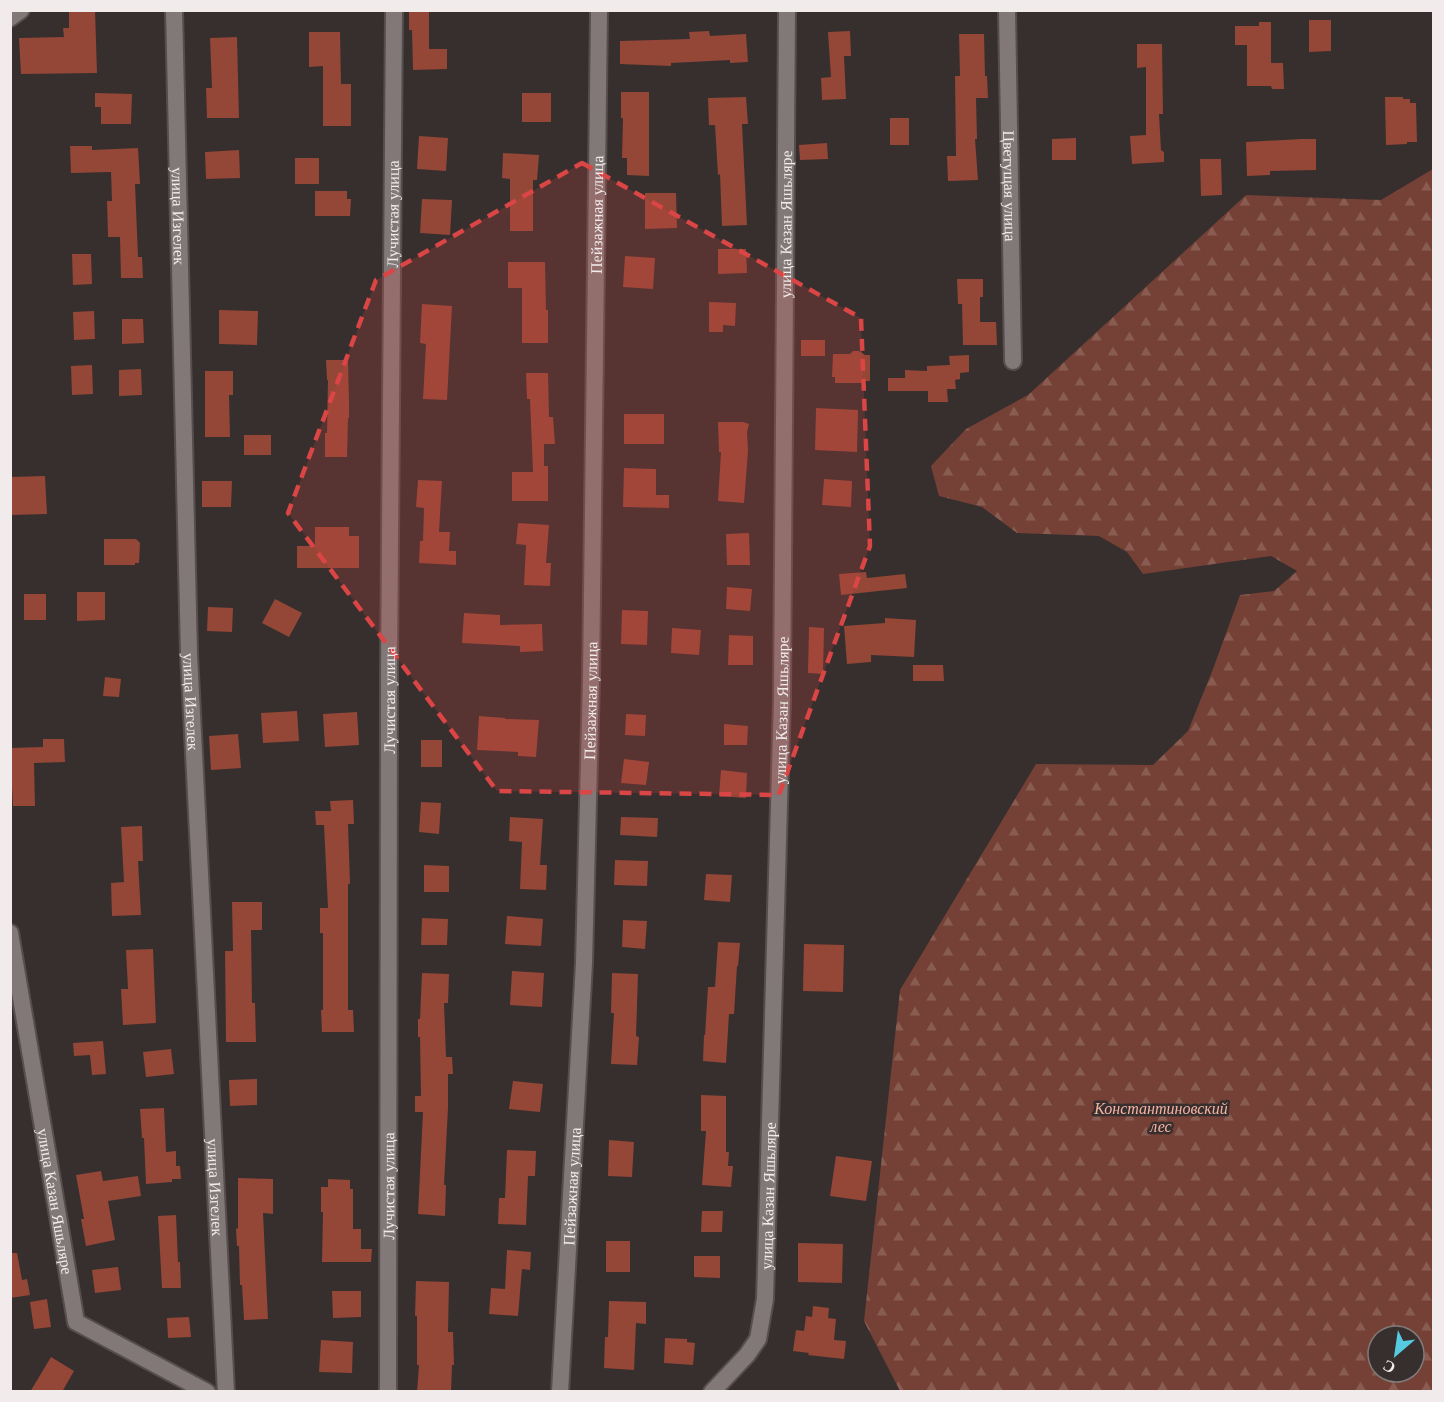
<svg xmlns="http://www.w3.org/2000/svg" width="1444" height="1402" font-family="Georgia,serif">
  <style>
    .forest { fill: url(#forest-firs); fill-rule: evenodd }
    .building { fill: #944637 }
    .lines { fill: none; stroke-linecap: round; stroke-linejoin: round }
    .street-casing { stroke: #554e4d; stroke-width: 20 }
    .street { stroke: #817877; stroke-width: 16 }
    .marked { fill: #da4545; fill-opacity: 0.2; stroke: #da4545; stroke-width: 4.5; stroke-dasharray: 12 8; stroke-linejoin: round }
    .labels { text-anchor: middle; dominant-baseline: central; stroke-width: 5; stroke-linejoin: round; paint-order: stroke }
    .street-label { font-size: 16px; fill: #f1eceb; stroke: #362f2e }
    .park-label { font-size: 16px; font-style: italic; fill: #f7b2a4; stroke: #362f2e }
  </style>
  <defs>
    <pattern id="forest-firs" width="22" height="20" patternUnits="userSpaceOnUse" patternTransform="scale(1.5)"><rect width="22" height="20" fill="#754035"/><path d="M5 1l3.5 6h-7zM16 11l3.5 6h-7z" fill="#895c52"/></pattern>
  </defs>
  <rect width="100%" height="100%" fill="#362f2e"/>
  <path class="forest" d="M1433,169V1391H900L864,1321L900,990L1036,764L1153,765L1188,731L1213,669L1240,595L1274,591L1297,571L1271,556L1143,574L1127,552L1099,536L1017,533L982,507L939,496L931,466L966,429L1028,395L1246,195L1381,200ZM1378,1336H1414V1372H1378Z"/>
  <g class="building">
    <path d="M69,10H95L97,73L21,74L19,38L64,37L63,28H69Z"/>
    <path d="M409,10H429V49H447V69L413,70L412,30H409Z"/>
    <path d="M1309,20H1331V51L1309,52Z"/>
    <path d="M1259,22H1271V63H1283L1284,89H1272L1271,86H1247V45H1235V26H1259Z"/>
    <path d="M709,31L710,36L746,34L748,62L730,63V60L671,63V66L620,64V41L690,39L689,32Z"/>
    <path d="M850,31L851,56H844L846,99L822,100L821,78L831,77L828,32Z"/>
    <path d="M309,32H340L341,84H351V126H323V66L309,67Z"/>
    <path d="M959,34H984L985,76H987L988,98H976L977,139H975L978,180L948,181L947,156H956L955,76H960Z"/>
    <path d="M237,37L239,118H207L206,88H212L210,38Z"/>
    <path d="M1137,44H1162L1163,114H1159L1161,150L1164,152V162L1132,164L1130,136L1146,135V67L1137,68Z"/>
    <path d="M621,92H649V176L627,175V158H622L623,118H621Z"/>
    <path d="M95,93L132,94L131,124H101V107H95Z"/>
    <rect x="522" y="93" width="29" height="29"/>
    <path d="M746,97L748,124H742L747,225L722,226L720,174L718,175L715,125H709L708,98Z"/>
    <path d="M1385,97H1403V99H1410V103H1416L1417,142H1407V144L1386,145Z"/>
    <rect x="890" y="118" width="19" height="27"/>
    <path d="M419,136L448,138L446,171L417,169Z"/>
    <path d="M1076,138V160H1052V139Z"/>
    <path d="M1302,139H1316V170L1270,171V175L1247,176L1246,142Z"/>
    <path d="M827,143L828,159L800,160L799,145Z"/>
    <path d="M70,146H92V150L138,148L140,184H135L138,257H142L143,278H121L120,237H108L107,201H112L111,172L71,173Z"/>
    <path d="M239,150L240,178L206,179L205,152Z"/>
    <path d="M503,153L539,155L537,180H533V231H510V179L502,178Z"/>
    <rect x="295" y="158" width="24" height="26"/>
    <path d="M1200,159H1221L1222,195L1201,196Z"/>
    <path d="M315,191H347V199H351L350,216H315Z"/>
    <path d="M645,193H676L677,228L645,229Z"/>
    <path d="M422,199L452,200L450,235L420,233Z"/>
    <path d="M718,249H746L747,273L718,274Z"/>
    <path d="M72,254H91L92,284L73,285Z"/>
    <path d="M625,256L655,258L653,289L623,287Z"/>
    <path d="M508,262H545L546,310H548V343H522V288H508Z"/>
    <path d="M957,279H983V297H980V322H996L997,345H963L962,304H958Z"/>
    <path d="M709,302L736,303L735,326L723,325V332H709Z"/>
    <path d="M422,304L452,306L447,400L423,399L426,344L420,343Z"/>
    <path d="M219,310L258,311L257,345L219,344Z"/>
    <path d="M94,311L95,339L74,340L73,312Z"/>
    <path d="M122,319H143L144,343L122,344Z"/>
    <rect x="801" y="340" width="24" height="16"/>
    <path d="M853,351H859L865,355H870V381H863V383H835V377H832L833,354H850Z"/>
    <path d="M969,355V372L960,373V379L955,380L956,389H947L948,402H928V391H888V378H905V370L927,371V366L950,365L949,356Z"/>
    <path d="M326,360H348L349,404V418H348L347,457H325V433H327L328,380H327Z"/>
    <path d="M92,365L93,394L72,395L71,366Z"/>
    <path d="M141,369L142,395L119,396V370Z"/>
    <path d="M205,371H233V395H229L230,437H205Z"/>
    <path d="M526,373H548L549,417H553L555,444H544V466H548V501H512V472H533L530,399H527Z"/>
    <path d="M816,408L858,410L857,452L815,450Z"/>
    <rect x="624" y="414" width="40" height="30"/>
    <path d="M718,422H743L749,424L747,432L748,451L744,503L718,501L721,452H719Z"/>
    <rect x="244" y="435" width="27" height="20"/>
    <path d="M624,468L656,469V495H669V508L623,507Z"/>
    <path d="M45,476L47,514L10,515V477Z"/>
    <path d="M824,479L852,481L851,507L822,505Z"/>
    <path d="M418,480L442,481L439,532H450L449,551H456V565L419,563L420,541H423L424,508L416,507Z"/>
    <path d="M202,481H232L231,507H202Z"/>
    <path d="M518,523L549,525L546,563H551L550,586L524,585L526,545L516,544Z"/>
    <path d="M315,527H349V536H359V568H297V546H315Z"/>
    <path d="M749,533L750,565H727L726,534Z"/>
    <path d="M104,539H136L140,543L139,563H135V565H104Z"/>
    <path d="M866,572L867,578L905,574L907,588L841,595L839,574Z"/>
    <path d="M727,587L752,589L750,611L726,609Z"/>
    <path d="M77,592H105V620L77,621Z"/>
    <rect x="24" y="594" width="22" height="26"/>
    <path d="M275,599L302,613L289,637L262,623Z"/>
    <path d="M208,607L233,608L232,632L207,631Z"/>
    <path d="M622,610L648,611L647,645L621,644Z"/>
    <path d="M464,613L500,615V625L542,624L543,651L520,652V646L462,643Z"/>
    <path d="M885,618L916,620L914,657L871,655V662L847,664L844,626L885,623Z"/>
    <path d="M809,627L824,628L823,674L808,673Z"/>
    <path d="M672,628L701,630L699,655L671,653Z"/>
    <path d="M729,635L753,636V665H728Z"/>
    <path d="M913,665H943L944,681H913Z"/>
    <path d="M105,677L121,679L119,697L103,696Z"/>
    <path d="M297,711L299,741L263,743L261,713Z"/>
    <path d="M357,712L359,745L325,747L323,714Z"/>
    <path d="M626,714L646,715L645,736L625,735Z"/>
    <path d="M479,716L505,718V719L539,720L536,757L518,756V752L477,750Z"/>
    <path d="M724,724L748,726L747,745H724Z"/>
    <path d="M238,734L241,768L211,770L209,736Z"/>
    <path d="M43,739H64L65,762L34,763L35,806H13L10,748L43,747Z"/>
    <rect x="421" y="740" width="21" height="27"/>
    <path d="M624,759L649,762L646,785L621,783Z"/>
    <path d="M721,770L747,773L746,798L719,796Z"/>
    <path d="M353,800L354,824H348L350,884H348V1010H353L354,1032H322L321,1010H323V933H320V908H328L324,825H316L315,811H331L330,801Z"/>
    <path d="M421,802L441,803L439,834L419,832Z"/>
    <path d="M510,817L543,819L540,865H547L546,890L520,889L522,842L509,841Z"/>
    <path d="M621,817L658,818L657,837L620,835Z"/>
    <path d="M142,826L143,861H138L141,915L112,916L111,883L124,882L121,827Z"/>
    <path d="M615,860L648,861L647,886L614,885Z"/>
    <path d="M424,865L449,866V892H424Z"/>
    <path d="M706,874L732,875L730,902L704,900Z"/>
    <path d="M232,902H262V930H251L252,1003H255L256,1042H226L225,951H233Z"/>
    <path d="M507,916L543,919L541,946L505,944Z"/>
    <path d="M422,918L448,919L447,945H421Z"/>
    <path d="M623,920L647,921L645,949L622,947Z"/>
    <path d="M718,942L740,943L738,966H737L734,1014H729L726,1063L703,1061L704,1035H705L708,987H715Z"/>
    <path d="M804,944L844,945L843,992L803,991Z"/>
    <path d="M153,949L156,1023L123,1025L121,989H128L126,950Z"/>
    <path d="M512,971L544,973L542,1007L510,1005Z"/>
    <path d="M422,973L449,974L448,1003H444L446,1057H452L453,1074H448V1108L444,1185H446L445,1216L418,1214L423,1112H415V1096H421L420,1037H418V1019H420Z"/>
    <path d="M612,973L638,974L636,1036L639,1037L637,1065L611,1064L614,1013H611Z"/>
    <path d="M103,1041L106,1074L92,1075L90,1055L74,1056L73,1043Z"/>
    <path d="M171,1049L174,1074L146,1077L143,1052Z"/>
    <path d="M257,1079V1105L230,1106L229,1080Z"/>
    <path d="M513,1081L543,1084L540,1112L509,1109Z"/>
    <path d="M701,1095L726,1096V1152H729L728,1166H733L731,1187L702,1185L706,1131H701Z"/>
    <path d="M164,1108L166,1152L176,1151V1166H180L181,1179H172V1182L146,1184L144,1138H142L140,1109Z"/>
    <path d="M609,1140L634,1142L632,1177L608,1176Z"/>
    <path d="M507,1150L536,1151L535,1176H528L526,1225L498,1224L499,1198H505Z"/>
    <path d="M836,1156L872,1161L866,1201L830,1196Z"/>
    <path d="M101,1171L103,1181L138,1176L141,1196L108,1201L115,1240L86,1246L81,1219H84L76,1175Z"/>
    <path d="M238,1178L273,1179V1214L263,1213L268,1319L244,1320L242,1285H240L239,1246H237L236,1229L238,1228Z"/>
    <path d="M328,1179L350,1180V1189H353V1229H361V1249H372L371,1262H322L323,1212H321V1187H328Z"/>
    <path d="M702,1211H723L722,1232H701Z"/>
    <path d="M176,1215L178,1262H180L181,1288H162L158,1216Z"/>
    <rect x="606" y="1241" width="24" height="31"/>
    <path d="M798,1243L843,1244L842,1283L798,1282Z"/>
    <path d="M507,1250L531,1252L530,1270L522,1269L518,1316L489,1314L491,1288L505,1289Z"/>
    <path d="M10,1253H17L22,1280L27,1279L30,1295L10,1298Z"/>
    <path d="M694,1256H720V1278L694,1277Z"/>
    <path d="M118,1267L121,1290L95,1293L92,1270Z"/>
    <path d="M416,1281L449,1282L448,1332H453L454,1365H452L451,1392H417L419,1365H417V1316H415Z"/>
    <path d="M332,1291H361V1317L333,1318Z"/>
    <path d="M47,1299L51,1327L34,1329L30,1302Z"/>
    <path d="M609,1301L646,1302V1324L636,1323L634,1370L604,1368L605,1337H608Z"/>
    <path d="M813,1306L829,1308L828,1318L836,1319L834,1340L846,1341L844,1359L808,1355L809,1353L793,1351L796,1330L804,1331L806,1316L812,1317Z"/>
    <path d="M189,1317L191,1337L168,1338L167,1318Z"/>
    <path d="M665,1338L687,1339V1342L695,1343L693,1365L664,1363Z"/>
    <path d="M321,1340L353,1342L352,1373L319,1372Z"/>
    <path d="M51,1357L74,1371L62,1392H30Z"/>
  </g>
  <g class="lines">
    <g class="street-casing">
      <g id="street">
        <path id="s1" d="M174,10L189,654L226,1392"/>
        <path id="s2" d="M1007,10L1013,361"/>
        <path d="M10,18L21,10"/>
        <path id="s3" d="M10,933L76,1322L207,1392"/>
        <path id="s4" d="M388,1392L389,673L394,10"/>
        <path id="s5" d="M560,1392L584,963L591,680L599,10"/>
        <path id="s6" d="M712,1392L747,1355L758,1339L765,1299L782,699L787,10"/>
      </g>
    </g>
    <use href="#street" class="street"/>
  </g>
  <path class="marked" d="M582,163L861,318L870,546L779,795L497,791L288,513L376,280Z"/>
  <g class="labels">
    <g class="street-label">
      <text stroke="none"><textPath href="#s2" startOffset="176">Цветущая улица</textPath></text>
      <text stroke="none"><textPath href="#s1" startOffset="206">улица Изгелек</textPath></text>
      <text stroke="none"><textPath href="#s4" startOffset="1178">Лучистая улица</textPath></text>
      <text stroke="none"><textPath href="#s5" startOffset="1178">Пейзажная улица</textPath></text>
      <text stroke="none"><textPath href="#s6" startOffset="1186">улица Казан Яшьляре</textPath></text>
      <text stroke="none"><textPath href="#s1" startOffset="692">улица Изгелек</textPath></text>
      <text stroke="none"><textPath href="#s4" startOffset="692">Лучистая улица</textPath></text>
      <text stroke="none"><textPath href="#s5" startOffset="692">Пейзажная улица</textPath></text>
      <text stroke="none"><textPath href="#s6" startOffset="700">улица Казан Яшьляре</textPath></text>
      <text stroke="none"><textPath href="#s1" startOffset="1178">улица Изгелек</textPath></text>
      <text stroke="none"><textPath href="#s4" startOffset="206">Лучистая улица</textPath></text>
      <text stroke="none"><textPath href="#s5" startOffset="206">Пейзажная улица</textPath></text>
      <text stroke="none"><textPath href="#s6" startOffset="214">улица Казан Яшьляре</textPath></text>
      <text stroke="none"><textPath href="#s3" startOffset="272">улица Казан Яшьляре</textPath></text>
    </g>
    <g class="park-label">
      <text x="1161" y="1108">Константиновский<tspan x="1161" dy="18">лес</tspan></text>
    </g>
  </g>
  <rect width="1444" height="1402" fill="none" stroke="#f1eceb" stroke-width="24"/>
  <g transform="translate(1396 1354) rotate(209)"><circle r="28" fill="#362f2e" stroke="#817b7a" stroke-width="1.5"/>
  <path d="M0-4.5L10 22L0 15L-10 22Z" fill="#55cae0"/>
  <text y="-9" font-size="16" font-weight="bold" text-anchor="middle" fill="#f1eceb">С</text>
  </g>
</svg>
